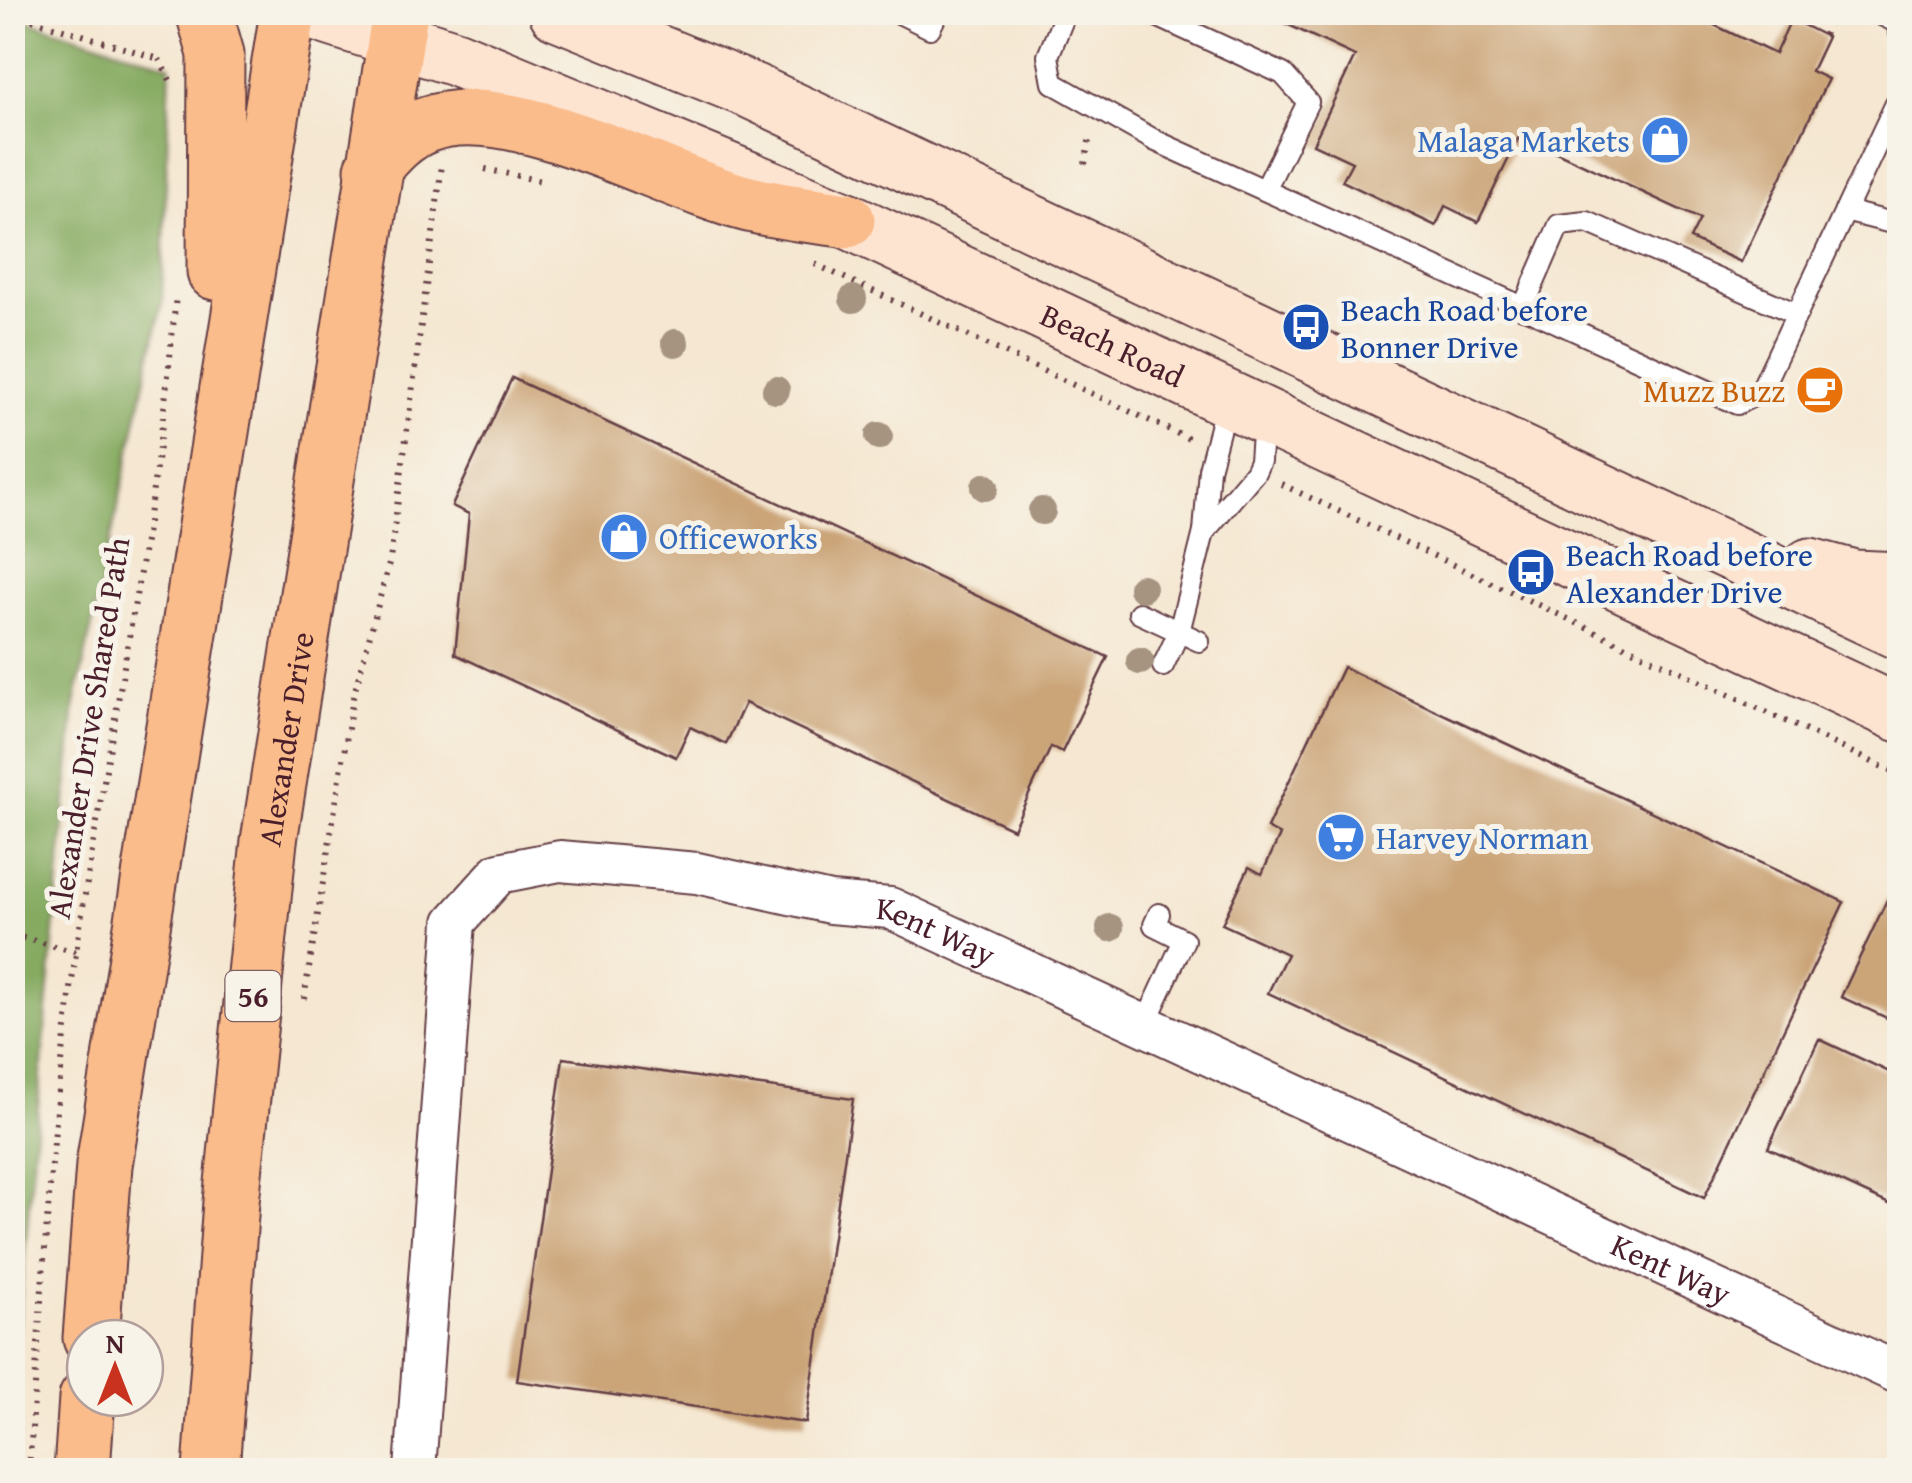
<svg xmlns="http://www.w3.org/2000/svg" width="1912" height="1483" font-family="'Gentium Book Plus',serif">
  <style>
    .forest { fill: #85aa60; stroke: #686446; stroke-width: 2.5 }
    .building { fill: #cba478 }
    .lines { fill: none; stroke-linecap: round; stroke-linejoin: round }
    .service-casing { stroke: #643d44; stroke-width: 24 }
    .minor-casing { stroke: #643d44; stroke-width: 44 }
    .secondary-casing { stroke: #643d44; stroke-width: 59 }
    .primary-casing { stroke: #643d44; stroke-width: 59 }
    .path { stroke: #643d44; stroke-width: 6; stroke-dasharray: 2.5 8; stroke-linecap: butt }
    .service { stroke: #fff; stroke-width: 20 }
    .minor { stroke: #fff; stroke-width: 40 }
    .secondary { stroke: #fde4d1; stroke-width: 55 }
    .primary { stroke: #fabc8b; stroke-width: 55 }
    .tree { fill: #a69481 }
    .labels { text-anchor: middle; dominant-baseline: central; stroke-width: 10; stroke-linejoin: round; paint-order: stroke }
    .shield { fill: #f7f3e8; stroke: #7e5f64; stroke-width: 2.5 }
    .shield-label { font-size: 30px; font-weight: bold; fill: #4a1f2b }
    .shop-label { font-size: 32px; fill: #366cbe; stroke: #f7f3e8; text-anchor: start }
    .transit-label { font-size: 32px; fill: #164399; stroke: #f7f3e8; text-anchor: start }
    .street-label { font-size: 32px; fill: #4a1f2b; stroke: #f7f3e8 }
    .food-label { font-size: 32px; fill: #c56008; stroke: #f7f3e8; text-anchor: end }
  </style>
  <rect width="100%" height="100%" fill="#f7f3e8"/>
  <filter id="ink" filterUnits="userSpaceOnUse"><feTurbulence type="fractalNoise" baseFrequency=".01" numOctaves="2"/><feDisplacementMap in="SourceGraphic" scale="20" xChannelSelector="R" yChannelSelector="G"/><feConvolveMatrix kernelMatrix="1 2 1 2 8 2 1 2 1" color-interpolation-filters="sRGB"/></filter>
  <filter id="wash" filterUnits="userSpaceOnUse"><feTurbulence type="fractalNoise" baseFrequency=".0048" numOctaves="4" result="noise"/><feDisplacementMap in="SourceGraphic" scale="40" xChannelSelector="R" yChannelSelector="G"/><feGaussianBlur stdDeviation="2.25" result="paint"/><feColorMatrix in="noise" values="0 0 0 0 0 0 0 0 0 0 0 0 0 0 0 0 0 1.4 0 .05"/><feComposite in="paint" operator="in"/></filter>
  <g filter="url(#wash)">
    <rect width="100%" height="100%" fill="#f5e7d1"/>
    <path class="forest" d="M13,16L170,65L162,303L75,704L13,1380Z"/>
    <g id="blocks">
      <g class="building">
        <path d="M1261,12H1687L1775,54L1791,19L1827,37L1811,71L1828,79L1741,262L1690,239L1700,219L1520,135L1478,222L1445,206L1436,226L1342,181L1352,162L1313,144L1355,56Z"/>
        <path d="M512,378L1108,657L1062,752L1051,747L1013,829L745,703L726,744L690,727L676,757L455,654L469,514L452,506Z"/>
        <path d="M1343,667L1844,902L1704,1198L1268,993L1287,954L1222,924L1249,867L1262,874L1280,835L1267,828Z"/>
        <path d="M1893,887L1900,890V1024L1841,997Z"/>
        <path d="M1819,1039L1900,1077V1209L1768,1148Z"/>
        <path d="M563,1058L853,1099L806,1423L517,1381Z"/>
      </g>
    </g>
  </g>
  <g filter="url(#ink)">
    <use href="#blocks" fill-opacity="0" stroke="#643d44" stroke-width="2.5"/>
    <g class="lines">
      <g class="service-casing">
        <g id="service">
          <path d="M897,12L930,28L938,12"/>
          <path d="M1066,12L1048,56L1053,83L1156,141L1737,404L1760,392L1900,95"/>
          <path d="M1148,12L1283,74L1308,102L1265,190"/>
          <path d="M1875,12L1896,22L1900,33"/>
          <path d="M1845,211L1900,225"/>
          <path d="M1523,308L1559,225L1587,222L1797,314"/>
          <path d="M1204,532L1209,469L1227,401"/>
          <path d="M1139,613L1199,641"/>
          <path d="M1163,666L1179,632L1204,532L1255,472L1260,461L1263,420"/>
          <path d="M1145,1024L1184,940L1154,925L1159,914"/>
        </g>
      </g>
      <g class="minor-casing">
        <g id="minor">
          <path id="s1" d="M415,1470L455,922L499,873L560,861L697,873L830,903L890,908L1900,1374"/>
        </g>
      </g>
      <g class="secondary-casing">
        <g id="secondary">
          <path id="s2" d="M312,12L455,58L847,220L1900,714"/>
          <path d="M557,12L752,91L1900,632"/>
          <path d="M1810,566L1854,578L1900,580"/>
        </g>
      </g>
      <g class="primary-casing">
        <g id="primary">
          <path d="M204,12L216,54L215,272"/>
          <path d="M373,169C388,151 403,134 426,125C512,92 662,183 749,204C781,212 815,215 847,220"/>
          <path d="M91,1338L104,1165L288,12"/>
          <path d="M82,1470L87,1398"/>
          <path id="s3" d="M211,1470L231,1202L269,841L400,12"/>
        </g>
      </g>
      <g class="path">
        <path d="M12,13L159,59"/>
        <path d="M1824,35L1835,12"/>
        <path d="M159,59L170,80"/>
        <path d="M1085,164L1090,136"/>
        <path d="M485,169L541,181"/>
        <path d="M815,264L1189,439"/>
        <path d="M1281,484L1900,775"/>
        <path d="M12,935L77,952"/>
        <path d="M304,999L353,698L390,560L442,165"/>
        <path d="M29,1470C41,1307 50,1144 72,981C104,752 157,525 176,294"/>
      </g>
      <use href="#service" class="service"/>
      <use href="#minor" class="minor"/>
      <use href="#secondary" class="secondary"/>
      <use href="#primary" class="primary"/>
    </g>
    <g class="tree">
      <circle cx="853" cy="299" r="14"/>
      <circle cx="675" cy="343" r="14"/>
      <circle cx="776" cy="390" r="14"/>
      <circle cx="879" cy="436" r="14"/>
      <circle cx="985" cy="487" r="14"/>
      <circle cx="1042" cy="511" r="14"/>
      <circle cx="1142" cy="588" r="14"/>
      <circle cx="1140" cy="661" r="14"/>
      <circle cx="1110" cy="928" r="14"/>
    </g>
  </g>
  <defs>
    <g id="shop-disc" transform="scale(2.5)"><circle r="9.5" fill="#3f7fe0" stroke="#f7f3e8"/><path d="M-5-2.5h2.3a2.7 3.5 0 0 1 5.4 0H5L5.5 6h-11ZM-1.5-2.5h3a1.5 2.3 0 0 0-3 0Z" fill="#fff"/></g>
    <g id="bus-disc" transform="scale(2.5)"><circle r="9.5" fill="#1a4fb4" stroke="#f7f3e8"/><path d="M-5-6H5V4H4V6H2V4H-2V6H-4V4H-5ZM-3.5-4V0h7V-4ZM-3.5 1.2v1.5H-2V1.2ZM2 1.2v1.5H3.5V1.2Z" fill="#fff"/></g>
    <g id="cafe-disc" transform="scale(2.5)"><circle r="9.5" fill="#e8710a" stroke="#f7f3e8"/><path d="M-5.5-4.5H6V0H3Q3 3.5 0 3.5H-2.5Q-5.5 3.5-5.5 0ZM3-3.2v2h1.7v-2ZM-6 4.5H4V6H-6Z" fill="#fff"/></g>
    <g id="supermarket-disc" transform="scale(2.5)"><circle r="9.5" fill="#3f7fe0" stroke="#f7f3e8"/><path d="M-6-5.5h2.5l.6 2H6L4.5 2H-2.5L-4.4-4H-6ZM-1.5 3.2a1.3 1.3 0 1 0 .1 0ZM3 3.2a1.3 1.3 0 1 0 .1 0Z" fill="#fff"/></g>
  </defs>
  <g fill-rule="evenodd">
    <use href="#shop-disc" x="1665" y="140"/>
    <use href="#bus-disc" x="1306" y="327"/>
    <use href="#cafe-disc" x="1820" y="390"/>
    <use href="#shop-disc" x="624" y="537"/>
    <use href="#bus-disc" x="1531" y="572"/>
    <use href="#supermarket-disc" x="1341" y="837"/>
  </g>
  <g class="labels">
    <rect class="shield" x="225.5" y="971" width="55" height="50" rx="8"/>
    <g class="shield-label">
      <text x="253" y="996">56</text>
    </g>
    <g class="shop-label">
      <text x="1630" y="140" text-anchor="end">Malaga Markets</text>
      <text x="659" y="537">Officeworks</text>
      <text x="1376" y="837">Harvey Norman</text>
    </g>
    <g class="transit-label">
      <text x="1341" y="309">Beach Road before<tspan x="1341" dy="37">Bonner Drive</tspan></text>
      <text x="1566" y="554">Beach Road before<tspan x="1566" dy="37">Alexander Drive</tspan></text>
    </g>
    <g class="street-label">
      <text stroke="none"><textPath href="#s2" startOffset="868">Beach Road</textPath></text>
      <text transform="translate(88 728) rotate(-81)">Alexander Drive Shared Path</text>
      <text stroke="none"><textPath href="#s3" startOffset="735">Alexander Drive</textPath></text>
      <text stroke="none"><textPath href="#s1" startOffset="1062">Kent Way</textPath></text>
      <text stroke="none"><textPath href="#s1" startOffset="1872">Kent Way</textPath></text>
    </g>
    <g class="food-label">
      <text x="1785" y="390">Muzz Buzz</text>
    </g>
  </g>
  <rect width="1912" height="1483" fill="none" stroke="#f7f3e8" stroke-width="50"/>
  <g transform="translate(115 1368)"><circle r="48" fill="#f7f3e8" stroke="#b29e9c" stroke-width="2.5"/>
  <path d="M0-8L18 38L0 25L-18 38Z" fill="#c8321e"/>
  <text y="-15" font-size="28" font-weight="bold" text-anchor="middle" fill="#4a1f2b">N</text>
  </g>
</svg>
